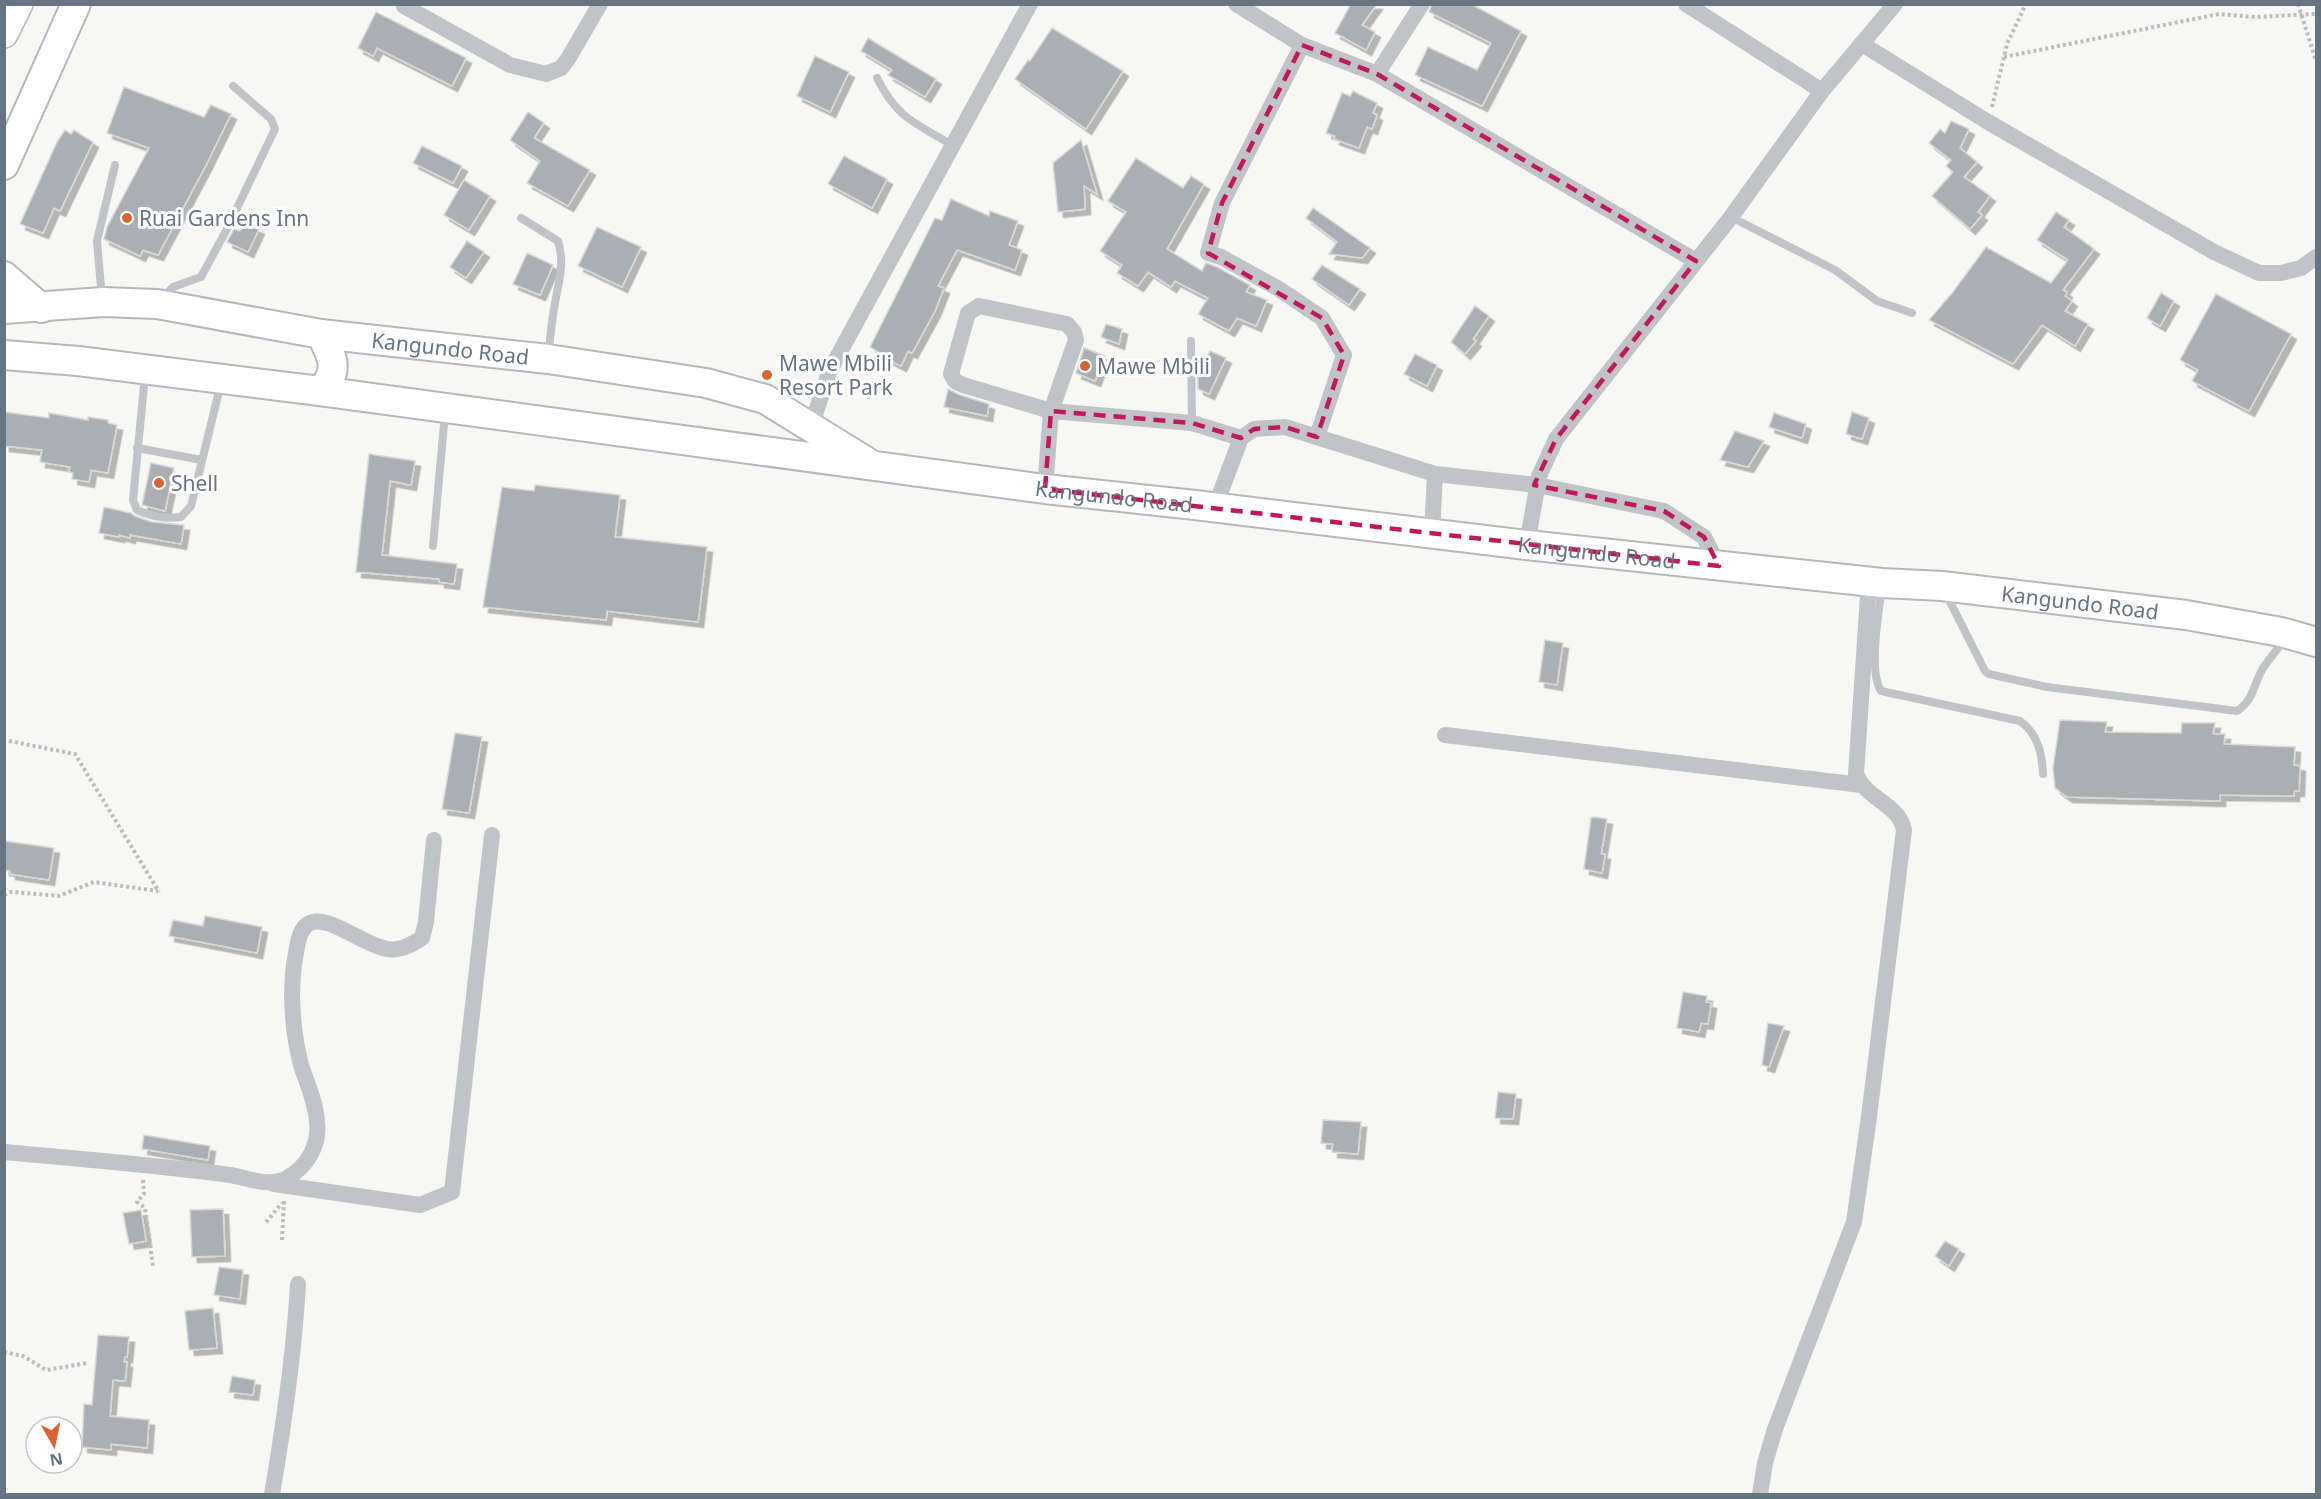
<svg xmlns="http://www.w3.org/2000/svg" width="2321" height="1499" font-family="'Noto Sans',sans-serif">
  <style>
    .building { fill: #a9afb5; stroke: #d8d8d6; stroke-width: 1.5; filter: url(#shadow) }
    .lines { fill: none; stroke-linecap: round; stroke-linejoin: round }
    .primary-casing { stroke: #b5b9bd; stroke-width: 30 }
    .trunk-casing { stroke: #b5b8bb; stroke-width: 32 }
    .path { stroke: #babcbf; stroke-width: 4; stroke-dasharray: 3 3; stroke-linecap: butt }
    .service { stroke: #c0c3c7; stroke-width: 8 }
    .minor { stroke: #c0c3c7; stroke-width: 16 }
    .primary { stroke: #fff; stroke-width: 27 }
    .trunk { stroke: #fff; stroke-width: 28 }
    .marked { fill: none; stroke: #c2185b; stroke-width: 4.5; stroke-dasharray: 12 8; stroke-linejoin: round }
    .poi-dot { fill: #da6331; stroke: #fff; stroke-width: 2 }
    .labels { text-anchor: middle; dominant-baseline: central; stroke-width: 6; stroke-linejoin: round; paint-order: stroke }
    .poi-label { font-size: 21px; fill: #677583; stroke: #fff; text-anchor: start }
    .street-label { font-size: 21px; fill: #677583; stroke: #fff }
  </style>
  <defs>
    <filter id="shadow"><feDropShadow dx="5.5" dy="5.5" stdDeviation="0" flood-color="#0004"/></filter>
  </defs>
  <rect width="100%" height="100%" fill="#f7f7f4"/>
  <g class="building">
    <path d="M1351,4H1377L1362,25L1375,32L1366,50L1335,33Z"/>
    <path d="M1432,4H1471L1521,31L1482,106L1415,75L1428,47L1477,70L1491,43L1429,12Z"/>
    <path d="M376,12L466,58L452,86L377,48L373,56L358,48Z"/>
    <path d="M1052,28L1123,71L1086,129L1015,79L1028,60L1030,61Z"/>
    <path d="M868,38L936,79L925,97L888,75L892,70L861,51Z"/>
    <path d="M815,56L849,72L830,112L797,96Z"/>
    <path d="M124,87L204,117L211,105L231,114L206,165L158,255L143,250L140,256L104,239L107,227L149,148L107,133Z"/>
    <path d="M1353,91L1377,103L1373,113L1377,115L1372,129L1367,127L1359,148L1334,139L1335,136L1326,133L1342,93L1350,96Z"/>
    <path d="M528,112L544,123L534,138L590,170L568,206L527,183L540,161L510,140Z"/>
    <path d="M1951,121L1969,129L1960,148L1977,162L1964,177L1990,196L1978,212L1982,215L1970,229L1932,196L1953,172L1946,166L1951,160L1929,143L1940,129L1945,133Z"/>
    <path d="M65,130L71,134L74,130L93,142L60,211L54,208L43,233L20,224L57,142Z"/>
    <path d="M1081,140L1097,194L1084,186L1085,209L1058,212L1053,163Z"/>
    <path d="M422,146L462,166L453,183L413,163Z"/>
    <path d="M844,156L887,179L872,208L828,184Z"/>
    <path d="M1136,158L1183,188L1191,176L1204,184L1167,249L1202,271L1206,263L1217,267L1250,285L1246,292L1267,300L1256,326L1237,318L1229,331L1198,314L1208,298L1175,281L1171,287L1148,272L1138,286L1117,273L1122,265L1100,251L1126,212L1108,201Z"/>
    <path d="M464,180L490,196L469,230L444,215Z"/>
    <path d="M951,199L989,216L990,211L1018,221L1009,245L1022,250L1015,270L957,250L938,286L944,288L935,311L912,353L908,351L901,366L879,355L880,353L870,347L935,218L942,220Z"/>
    <path d="M1313,208L1370,248L1362,258L1329,254L1337,242L1306,218Z"/>
    <path d="M2056,212L2069,220L2064,227L2094,249L2063,290L2067,292L2065,296L2072,301L2065,311L2088,324L2075,346L2042,325L2013,364L1929,320L1953,292L1986,247L2051,283L2068,260L2037,240Z"/>
    <path d="M243,223L259,229L248,252L227,242L234,229L240,231Z"/>
    <path d="M597,227L641,247L622,287L578,266Z"/>
    <path d="M467,241L484,252L466,278L450,267Z"/>
    <path d="M527,253L553,265L540,295L513,284Z"/>
    <path d="M1322,265L1360,289L1349,305L1312,279Z"/>
    <path d="M2161,293L2174,301L2160,326L2147,318Z"/>
    <path d="M2216,294L2291,334L2249,411L2192,381L2198,370L2180,360Z"/>
    <path d="M1475,306L1489,316L1473,339L1476,341L1465,354L1451,342Z"/>
    <path d="M1106,324L1122,329L1119,344L1101,337Z"/>
    <path d="M1084,348L1105,356L1095,381L1076,373Z"/>
    <path d="M1210,351L1226,358L1209,394L1198,389V377Z"/>
    <path d="M1415,354L1437,365L1427,386L1404,374Z"/>
    <path d="M948,389L960,395L989,404L987,416L944,407Z"/>
    <path d="M4,412L49,418V413L88,420V417L108,420V423L117,425L108,473L91,470L89,482L72,479L73,473L69,472L70,467L40,462L42,450L4,446Z"/>
    <path d="M1852,412L1869,418L1862,439L1846,434Z"/>
    <path d="M1774,413L1806,424L1802,438L1769,427Z"/>
    <path d="M1735,431L1764,441L1748,467L1720,460Z"/>
    <path d="M369,454L415,461L411,485L390,481L382,555L457,564L454,584L439,582V579L356,572Z"/>
    <path d="M151,463L174,468L165,511L142,505Z"/>
    <path d="M535,485L620,495L615,537L707,547L698,622L607,611L606,620L483,607L502,487L534,491Z"/>
    <path d="M104,507L131,513L135,516L152,522L184,525L181,544L130,535V538L119,535V537L99,533Z"/>
    <path d="M1545,640L1563,643L1557,685L1539,682Z"/>
    <path d="M2060,720L2107,722L2105,732L2181,733L2182,723H2215L2213,734H2225L2224,744L2295,747L2294,765L2300,766L2299,791H2294V796L2220,795V801L2067,797L2055,788L2053,768Z"/>
    <path d="M455,733L482,737L469,813L442,809Z"/>
    <path d="M1594,817L1607,819L1601,854H1605L1602,873L1584,869L1591,818Z"/>
    <path d="M4,841L54,848L49,880L10,874V871L4,870Z"/>
    <path d="M205,916L262,927L257,953L169,936L173,920L203,926Z"/>
    <path d="M1683,992L1707,996L1706,1002L1711,1003L1708,1024L1701,1023L1699,1032L1677,1028Z"/>
    <path d="M1768,1023L1784,1026L1769,1067L1762,1065Z"/>
    <path d="M1498,1092L1516,1094L1513,1119L1495,1118Z"/>
    <path d="M1323,1120L1361,1122L1358,1154L1332,1152L1333,1144L1321,1143Z"/>
    <path d="M144,1135L210,1146L208,1160L142,1149Z"/>
    <path d="M223,1209L225,1256L192,1257L190,1210Z"/>
    <path d="M141,1210L146,1241L129,1244L123,1213Z"/>
    <path d="M1945,1241L1959,1249L1949,1266L1935,1256Z"/>
    <path d="M219,1267L243,1270L240,1299L214,1295Z"/>
    <path d="M213,1308L217,1348L189,1350L185,1311Z"/>
    <path d="M98,1335L129,1337L127,1357H125L124,1362H127L125,1381L113,1380L110,1416L149,1420L147,1448L111,1444V1450L82,1447L84,1404L92,1405Z"/>
    <path d="M232,1376L255,1380L253,1395L229,1392Z"/>
  </g>
  <g class="lines">
    <g class="primary-casing">
      <path id="primary" d="M4,34L19,4"/>
    </g>
    <g class="trunk-casing">
      <g id="trunk">
        <path d="M4,165L76,4"/>
        <path d="M4,276L41,308"/>
        <path id="s1" d="M4,309L103,302L157,304L321,334L548,359L706,383L765,399L867,462"/>
        <path id="s2" d="M4,355L78,361L320,391L1045,489L1195,505L1527,545L1882,583L1942,586L2186,615L2281,632L2316,642"/>
        <path d="M320,391C341,371 332,356 321,334"/>
      </g>
    </g>
    <g class="path">
      <path d="M2298,4L2316,61"/>
      <path d="M2004,57L2219,14L2256,17L2316,14"/>
      <path d="M1992,107L2007,44L2026,4"/>
      <path d="M9,741L75,754L159,892"/>
      <path d="M4,895L11,892L59,896L94,882L158,891"/>
      <path d="M143,1180L144,1194L137,1202L145,1208L153,1266"/>
      <path d="M266,1222L282,1203"/>
      <path d="M282,1240L284,1201"/>
      <path d="M4,1352L23,1356L46,1370L87,1363"/>
    </g>
    <g class="service">
      <path d="M877,78C897,118 915,123 952,145"/>
      <path d="M1731,217L1835,270L1877,301L1912,313"/>
      <path d="M521,218L558,241C565,264 559,280 555,303C552,320 550,338 548,356"/>
      <path d="M102,299L97,241L115,165"/>
      <path d="M161,299L173,287L201,277L227,229L275,129L271,119L233,86"/>
      <path d="M1191,341L1192,423"/>
      <path d="M145,375L133,500L137,510C153,517 165,519 181,517L191,506L221,383"/>
      <path d="M137,448L202,460"/>
      <path d="M433,546L445,413"/>
      <path d="M1882,586C1879,611 1868,671 1881,691L2020,721C2038,734 2042,753 2043,774"/>
      <path d="M1945,592L1985,671L1989,674L2047,687L2237,711C2254,700 2253,685 2263,668C2270,658 2278,648 2286,638"/>
    </g>
    <g class="minor">
      <path d="M1236,4L1302,45L1377,74"/>
      <path d="M1422,4L1377,74L1696,261"/>
      <path d="M404,6L510,65L546,74L561,68L568,59L600,4"/>
      <path d="M1862,44L1988,122L2214,252L2259,273H2281L2301,268L2316,257"/>
      <path d="M1302,45L1222,203L1208,253L1221,257L1279,289L1322,318L1344,355L1317,437"/>
      <path d="M1822,91L1895,4"/>
      <path d="M811,427L829,372L1030,4"/>
      <path d="M1045,489L1051,411L1076,340L1074,332L1067,324L979,306L968,313L951,374L955,381L963,385L1051,411L1192,423L1241,438"/>
      <path d="M1215,507L1241,438L1254,429L1285,427L1435,474L1537,485L1664,511L1704,537L1719,566"/>
      <path d="M1432,534L1435,474"/>
      <path d="M1527,545L1539,476L1556,439L1731,217L1822,91L1686,4"/>
      <path d="M1445,735L1861,785"/>
      <path d="M4,1152C80,1159 155,1165 230,1175C249,1178 269,1188 287,1178C307,1167 320,1145 317,1122C316,1103 307,1083 301,1065C292,1030 289,988 296,953C298,943 299,930 308,924C329,911 372,954 397,949C406,948 414,943 422,938L426,922L434,840"/>
      <path d="M274,1184L420,1205L452,1192L492,835"/>
      <path d="M272,1494C284,1424 294,1355 298,1284"/>
      <path d="M1760,1494L1765,1463L1775,1429L1854,1222L1869,1117L1904,830C1899,804 1867,800 1856,774L1869,581"/>
    </g>
    <use href="#primary" class="primary"/>
    <use href="#trunk" class="trunk"/>
  </g>
  <path class="marked" d="M1302,45L1377,74L1696,261L1556,439L1534,485L1664,511L1704,537L1719,566L1045,489L1051,411L1192,423L1241,438L1254,429L1285,427L1317,437L1344,355L1322,318L1208,253L1222,203Z"/>
  <g class="poi-dot">
    <circle cx="127" cy="218" r="6"/>
    <circle cx="1085" cy="366" r="6"/>
    <circle cx="767" cy="375" r="6"/>
    <circle cx="159" cy="483" r="6"/>
  </g>
  <g class="labels">
    <g class="poi-label">
      <text x="139" y="218">Ruai Gardens Inn</text>
      <text x="779" y="363">Mawe Mbili<tspan x="779" dy="24">Resort Park</tspan></text>
      <text x="1097" y="366">Mawe Mbili</text>
      <text x="171" y="483">Shell</text>
    </g>
    <g class="street-label">
      <text stroke="none"><textPath href="#s1" startOffset="450">Kangundo Road</textPath></text>
      <text stroke="none"><textPath href="#s2" startOffset="1119">Kangundo Road</textPath></text>
      <text stroke="none"><textPath href="#s2" startOffset="1605">Kangundo Road</textPath></text>
      <text stroke="none"><textPath href="#s2" startOffset="2091">Kangundo Road</textPath></text>
    </g>
  </g>
  <rect width="2321" height="1499" fill="none" stroke="#677583" stroke-width="12"/>
  <g transform="translate(54 1445) rotate(171)"><circle r="28" fill="#ffffff" stroke="#c2c8cd" stroke-width="1.5"/>
  <path d="M0-4.5L10 22L0 15L-10 22Z" fill="#da6331"/>
  <text y="-9" font-size="16" font-weight="bold" text-anchor="middle" fill="#677583">N</text>
  </g>
</svg>
